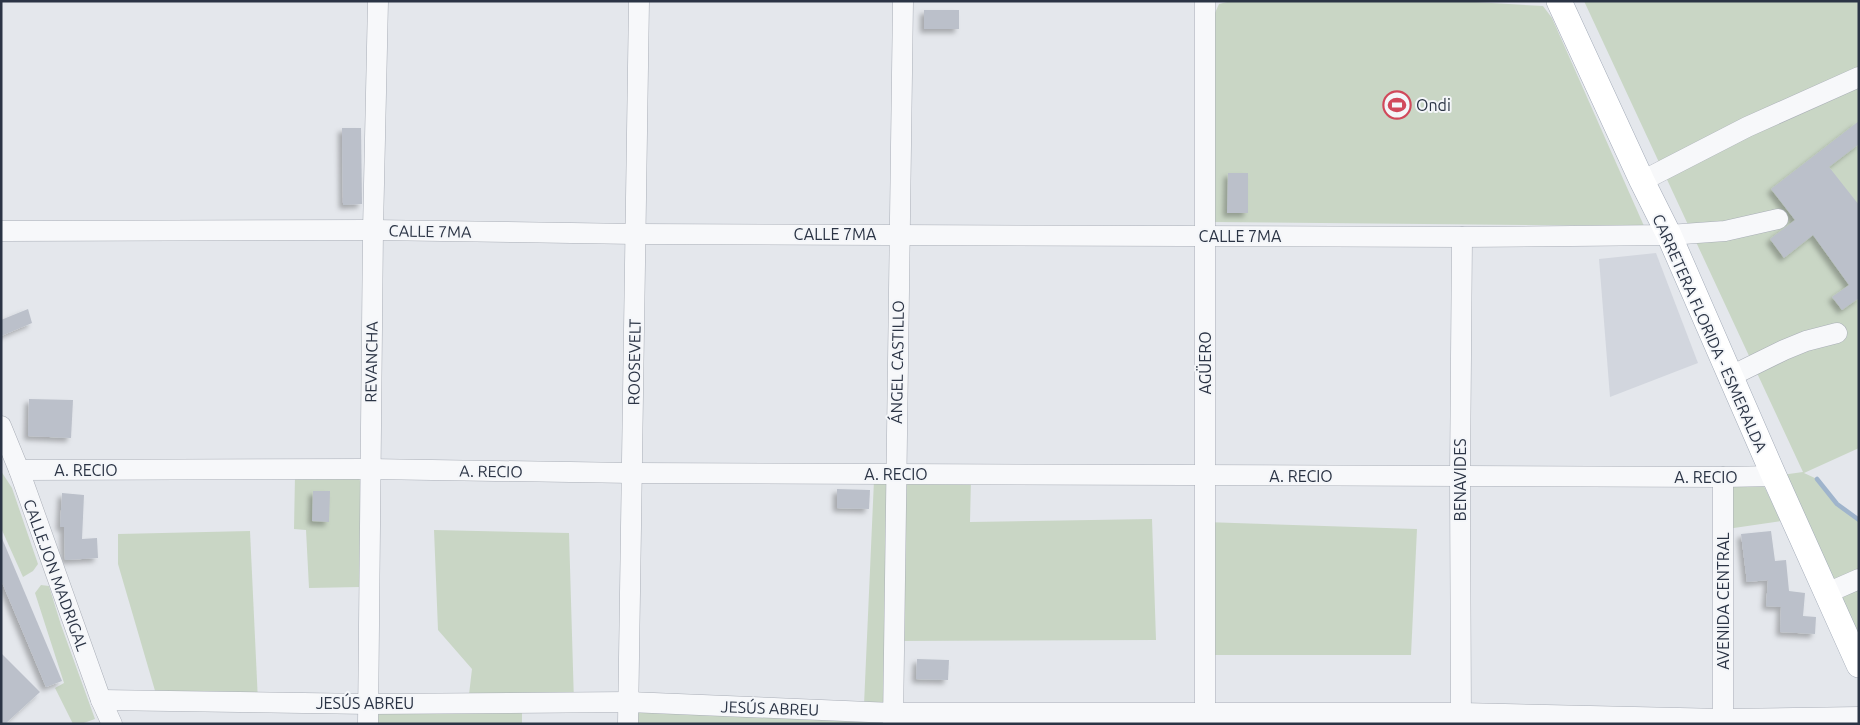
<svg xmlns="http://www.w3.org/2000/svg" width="1860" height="725" font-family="Ubuntu,sans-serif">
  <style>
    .built { fill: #d2d6de }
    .green { fill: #c9d6c5 }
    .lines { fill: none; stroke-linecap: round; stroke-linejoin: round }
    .stream { stroke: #9fb4cc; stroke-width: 4.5 }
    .building { fill: #bbc0ca; filter: url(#shadow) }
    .minor-casing { stroke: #a9aeb7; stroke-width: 21 }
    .major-casing { stroke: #a3abb8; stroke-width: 26 }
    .minor { stroke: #f7f8fa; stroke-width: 20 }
    .major { stroke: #fff; stroke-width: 25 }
    .labels { text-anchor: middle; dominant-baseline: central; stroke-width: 4; stroke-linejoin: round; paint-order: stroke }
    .poi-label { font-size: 16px; fill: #2b3445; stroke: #f4f6f9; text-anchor: start }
    .street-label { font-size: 16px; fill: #2b3445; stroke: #f4f6f9 }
  </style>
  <defs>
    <filter id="shadow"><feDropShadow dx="-4" dy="4" stdDeviation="2.5" flood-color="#0004"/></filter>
  </defs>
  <rect width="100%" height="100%" fill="#e4e7ec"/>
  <path class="built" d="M1656,253L1698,363L1610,397L1599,259Z"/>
  <g class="green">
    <path d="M1231,1H1458L1543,6L1552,18L1644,226L1212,222L1214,15L1219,4Z"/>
    <path d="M1584,1H1859V448L1804,473L1817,479L1837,504L1859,520V665L1774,476L1803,472Z"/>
    <path d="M1,471L12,488L38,564L33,571L23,577L1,528Z"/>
    <path d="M295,476L359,478L361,484L360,587L309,588L306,530L294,529Z"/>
    <path d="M971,479L970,522L1152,519L1156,640L894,641L893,724H628L629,702L892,712L882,702L864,705L874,480L905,481Z"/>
    <path d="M1759,481L1765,488L1781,521L1727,529L1731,484Z"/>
    <path d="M1205,522L1417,529L1411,655H1204Z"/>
    <path d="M434,530L569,533L574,703H522V724H368L369,704L468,703L472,669L438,630Z"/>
    <path d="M250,531L258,702L158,701L118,564V534Z"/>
    <path d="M41,585L49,586L61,625L95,719L81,724H73L55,688L64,683L35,593Z"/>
  </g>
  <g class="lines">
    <path class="stream" d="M1817,479L1837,504L1859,520"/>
  </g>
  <g class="building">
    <rect x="924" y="10" width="35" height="19"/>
    <path d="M1859,121V144L1829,167L1859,205V298L1842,310L1832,297L1849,285L1813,235L1784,258L1770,239L1795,220L1771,189Z"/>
    <path d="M342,128H361L362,204L343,205Z"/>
    <path d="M1228,173H1248V213H1227Z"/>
    <path d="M28,309L32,323L1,336V320Z"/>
    <path d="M29,399L73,400L71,438L28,436Z"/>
    <path d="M837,489L870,490L869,509L837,508Z"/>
    <path d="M313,491H330L329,522L312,521Z"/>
    <path d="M62,493L84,495L82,539L97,538L98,558L65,560L64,527H60Z"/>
    <path d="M1771,531L1775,561L1786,560L1789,591L1805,593L1803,616L1816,617L1815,634L1780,632L1781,607L1766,606L1768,580L1747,582L1741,534Z"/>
    <path d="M1,536L62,681L46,687L1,580Z"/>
    <path d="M1,653L40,692L5,724H1Z"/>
    <path d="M917,659L949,660L948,680L916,679Z"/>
  </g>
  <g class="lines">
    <g class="minor-casing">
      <g id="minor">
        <path d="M1642,181L1747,127L1859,77"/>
        <path d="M1,231L373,230L635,234L1462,237L1669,235L1725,231L1778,219"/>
        <path d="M1731,376L1784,350L1806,341L1837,333"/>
        <path d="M1,426L19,470L101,700L112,724"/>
        <path d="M19,470L370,469L632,473L1723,477L1774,476"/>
        <path d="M1827,593L1859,579"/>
        <path d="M101,700L369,704L629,702L893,713H1462L1723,719L1859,717"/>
        <path d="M368,724L373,230L378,1"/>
        <path d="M628,724L639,1"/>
        <path d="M893,724L903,1"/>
        <path d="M1205,724V1"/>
        <path d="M1461,724L1460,476L1462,237"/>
        <path d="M1723,724V477"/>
      </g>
    </g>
    <g class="major-casing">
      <path id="major" d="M1559,1L1642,181L1669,235L1774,476L1859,665"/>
    </g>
    <use href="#minor" class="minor"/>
    <use href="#major" class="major"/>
  </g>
  <defs>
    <g id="stadium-ring" transform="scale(1.4375)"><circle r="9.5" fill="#f4f6f9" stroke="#d1495b" stroke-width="1.5"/><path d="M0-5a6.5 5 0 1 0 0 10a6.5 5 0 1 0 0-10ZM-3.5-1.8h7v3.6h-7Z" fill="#d1495b"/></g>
  </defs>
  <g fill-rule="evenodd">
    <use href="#stadium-ring" x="1397" y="105"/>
  </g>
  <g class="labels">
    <g class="poi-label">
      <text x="1416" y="105">Ondi</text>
    </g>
    <g class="street-label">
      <text transform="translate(430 231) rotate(1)">CALLE 7MA</text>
      <text x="835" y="234">CALLE 7MA</text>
      <text x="1240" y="236">CALLE 7MA</text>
      <text transform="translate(1710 333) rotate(66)">CARRETERA FLORIDA - ESMERALDA</text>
      <text transform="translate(371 362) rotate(-89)">REVANCHA</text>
      <text transform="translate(634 362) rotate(-89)">ROOSEVELT</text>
      <text transform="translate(897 362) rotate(-89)">ÁNGEL CASTILLO</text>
      <text transform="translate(1205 363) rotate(-90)">AGÜERO</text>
      <text x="86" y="470">A. RECIO</text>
      <text transform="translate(491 471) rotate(1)">A. RECIO</text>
      <text x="896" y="474">A. RECIO</text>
      <text x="1301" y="476">A. RECIO</text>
      <text x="1706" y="477">A. RECIO</text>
      <text transform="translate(1460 480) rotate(-90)">BENAVIDES</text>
      <text transform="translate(56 575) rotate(70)">CALLEJON MADRIGAL</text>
      <text transform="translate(1723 601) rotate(-90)">AVENIDA CENTRAL</text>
      <text x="365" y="703">JESÚS ABREU</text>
      <text transform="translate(770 708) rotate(2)">JESÚS ABREU</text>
    </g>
  </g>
  <rect width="1860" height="725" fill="none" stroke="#2b3445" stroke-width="5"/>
</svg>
